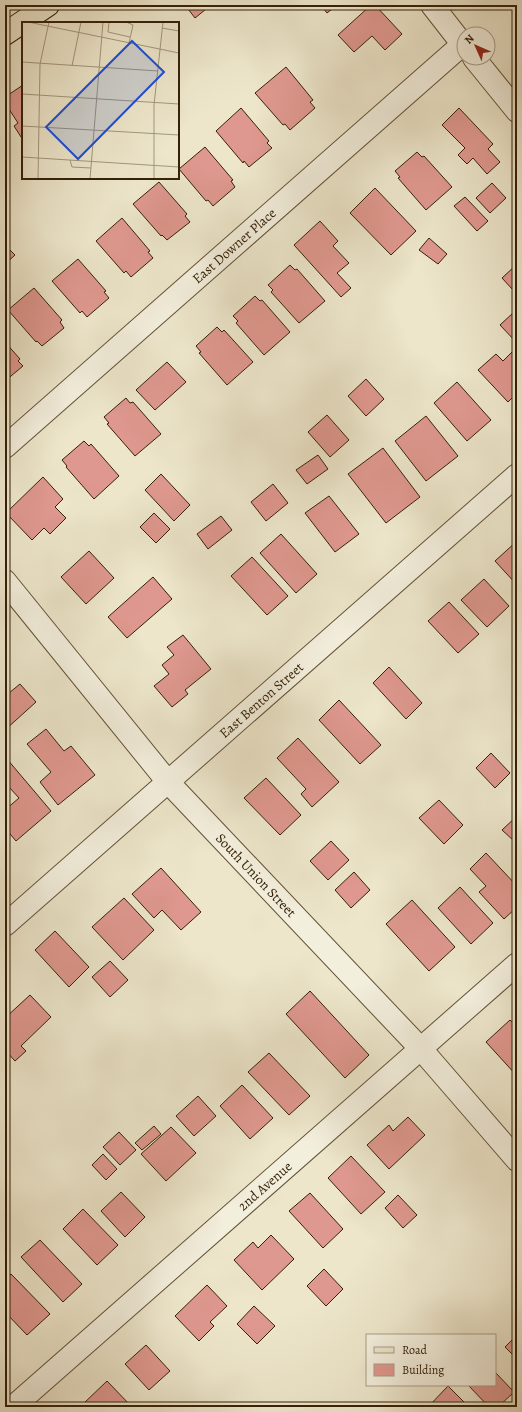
<svg xmlns="http://www.w3.org/2000/svg" width="522" height="1412" font-family="Alegreya,serif">
  <style>
    .building { fill: #df988f; stroke: #342107 }
    .lines { fill: none; stroke-linecap: round; stroke-linejoin: round }
    .street-casing { stroke: #625238; stroke-width: 24 }
    .primary-casing { stroke: #342107; stroke-width: 24 }
    .street { stroke: #f3efdd; stroke-width: 22 }
    .primary { stroke: #ede6cb; stroke-width: 22 }
    .labels { text-anchor: middle; dominant-baseline: central; stroke-width: 3; stroke-linejoin: round; paint-order: stroke }
    .street-label { font-size: 14px; fill: #342107; stroke: #f3efdd }
    .inset-road { fill: none; stroke: #a3977d; stroke-width: 1 }
    .view { fill: #1d4ed8; fill-opacity: 0.15; stroke: #1d4ed8; stroke-width: 2 }
    .inset-edge { fill: none; stroke: #342107; stroke-width: 2 }
  </style>
  <rect width="100%" height="100%" fill="#ede6cb"/>
  <filter id="stains"><feTurbulence type="fractalNoise" baseFrequency=".005" numOctaves="4"/><feColorMatrix values="0 0 0 0 .2 0 0 0 0 .09 0 0 0 0 .02 0 0 0 .5 -.17"/></filter>
  <radialGradient id="worn" r=".72"><stop offset=".6" stop-color="#630" stop-opacity="0"/><stop offset="1" stop-color="#630" stop-opacity=".3"/></radialGradient>
  <g class="building">
    <path d="M185,5H211L195,18Z"/>
    <path d="M321,5H337L327,13Z"/>
    <path d="M371,5H375L402,34L385,50L372,36L354,52L338,35Z"/>
    <path d="M286,67L313,100L310,102L315,108L290,130L285,124L283,125L255,93Z"/>
    <path d="M23,85V140L14,126L18,123L5,103V97Z"/>
    <path d="M241,108L269,141L267,143L272,148L249,167L244,161L243,163L216,131Z"/>
    <path d="M459,108L493,144L488,149L500,162L487,174L473,158L467,164L458,155L465,148L442,125Z"/>
    <path d="M205,147L233,180L231,181L235,187L213,206L208,200L206,201L179,169Z"/>
    <path d="M417,152L422,157L424,156L452,187L426,210L398,178L400,177L395,171Z"/>
    <path d="M159,182L187,214L185,216L190,222L167,240L162,235L161,236L133,204Z"/>
    <path d="M492,183L506,198L490,213L476,198Z"/>
    <path d="M375,188L416,231L391,255L350,213Z"/>
    <path d="M465,197L488,221L477,231L454,206Z"/>
    <path d="M122,218L150,251L148,252L153,258L131,277L126,271L124,273L96,241Z"/>
    <path d="M320,221L338,241L333,246L349,263L337,273L351,288L341,297L294,245Z"/>
    <path d="M429,238L447,254L438,264L419,250Z"/>
    <path d="M517,240V251L512,245Z"/>
    <path d="M5,245L15,255L5,264Z"/>
    <path d="M78,259L106,291L104,292L109,298L87,317L82,311L80,313L52,281Z"/>
    <path d="M290,265L295,270L297,269L325,301L299,323L271,292L273,290L268,285Z"/>
    <path d="M515,266L517,269V286L513,290L502,278Z"/>
    <path d="M34,288L62,320L60,322L64,328L42,346L37,341L36,342L8,310Z"/>
    <path d="M255,296L260,301L262,300L290,332L264,355L236,323L238,321L233,316Z"/>
    <path d="M513,313L517,318V343L500,325Z"/>
    <path d="M217,327L222,332L224,330L253,362L227,385L199,353L201,352L196,346Z"/>
    <path d="M5,342L20,359L18,361L23,366L5,381Z"/>
    <path d="M513,351L517,356V393L508,402L478,370L496,354L503,361Z"/>
    <path d="M167,362L186,382L155,410L136,390Z"/>
    <path d="M366,379L384,399L366,416L348,396Z"/>
    <path d="M457,382L491,420L467,441L434,403Z"/>
    <path d="M126,398L130,403L133,402L161,434L135,456L107,424L109,423L104,417Z"/>
    <path d="M327,415L349,440L330,457L308,432Z"/>
    <path d="M426,416L458,456L426,481L395,441Z"/>
    <path d="M84,441L89,446L91,444L119,476L94,499L66,467L67,466L62,460Z"/>
    <path d="M383,448L420,497L386,523L348,474Z"/>
    <path d="M318,455L328,469L307,484L296,470Z"/>
    <path d="M161,474L190,505L174,521L145,490Z"/>
    <path d="M43,477L63,499L55,507L66,518L50,534L44,528L32,540L6,513Z"/>
    <path d="M273,484L288,503L266,521L251,502Z"/>
    <path d="M329,496L359,534L335,552L305,513Z"/>
    <path d="M154,513L170,529L156,543L140,527Z"/>
    <path d="M221,516L232,530L208,549L197,534Z"/>
    <path d="M281,534L317,574L296,593L260,553Z"/>
    <path d="M517,541V585L495,561Z"/>
    <path d="M89,551L114,578L86,604L61,577Z"/>
    <path d="M252,557L288,596L267,615L231,576Z"/>
    <path d="M153,577L172,599L127,638L108,617Z"/>
    <path d="M484,579L509,606L487,627L461,600Z"/>
    <path d="M449,602L479,634L458,653L428,621Z"/>
    <path d="M183,635L211,669L185,690L188,694L172,707L154,686L169,674L162,665L174,655L167,647Z"/>
    <path d="M389,667L422,703L406,719L373,683Z"/>
    <path d="M20,684L36,702L5,730V693L7,691L9,693Z"/>
    <path d="M339,700L381,745L360,764L319,720Z"/>
    <path d="M46,729L64,751L71,746L95,775L58,805L40,782L51,772L27,744Z"/>
    <path d="M298,738L339,782L312,807L301,794L306,789L277,758Z"/>
    <path d="M491,753L510,773L495,788L476,768Z"/>
    <path d="M7,759L51,811L16,841L5,828V810L19,798L9,787L5,790V761Z"/>
    <path d="M266,778L301,815L280,835L244,798Z"/>
    <path d="M439,800L463,825L444,844L419,818Z"/>
    <path d="M517,816V838L514,841L502,830Z"/>
    <path d="M331,841L349,860L328,880L310,861Z"/>
    <path d="M5,851L10,856L5,861Z"/>
    <path d="M486,853L517,886V907L504,919L479,892L486,886L470,869Z"/>
    <path d="M161,868L201,912L181,930L162,910L154,918L132,894Z"/>
    <path d="M354,872L370,890L351,908L335,890Z"/>
    <path d="M460,887L493,923L471,944L438,908Z"/>
    <path d="M124,898L154,930L123,960L92,927Z"/>
    <path d="M412,900L455,947L429,971L386,924Z"/>
    <path d="M55,931L89,967L69,987L35,950Z"/>
    <path d="M110,961L128,980L110,997L92,977Z"/>
    <path d="M310,991L369,1055L345,1078L286,1014Z"/>
    <path d="M30,995L51,1017L21,1046L26,1051L15,1061L5,1050V1018Z"/>
    <path d="M510,1020L517,1027V1076L486,1042Z"/>
    <path d="M269,1053L310,1096L289,1115L248,1072Z"/>
    <path d="M242,1085L273,1118L250,1139L220,1106Z"/>
    <path d="M198,1096L216,1116L194,1136L176,1116Z"/>
    <path d="M408,1117L425,1135L389,1169L367,1145L389,1125L393,1131Z"/>
    <path d="M154,1126L161,1134L142,1150L135,1143Z"/>
    <path d="M171,1127L196,1153L166,1181L141,1154Z"/>
    <path d="M119,1132L136,1150L120,1165L103,1147Z"/>
    <path d="M103,1154L117,1169L106,1180L92,1165Z"/>
    <path d="M351,1156L385,1192L361,1214L328,1178Z"/>
    <path d="M121,1192L145,1217L125,1237L101,1211Z"/>
    <path d="M310,1193L343,1229L323,1248L289,1211Z"/>
    <path d="M398,1195L417,1215L403,1228L385,1208Z"/>
    <path d="M83,1209L118,1245L97,1265L63,1229Z"/>
    <path d="M271,1235L294,1259L262,1290L234,1260L253,1242L258,1248Z"/>
    <path d="M40,1240L82,1284L63,1302L21,1257Z"/>
    <path d="M324,1269L343,1289L326,1306L307,1286Z"/>
    <path d="M11,1274L50,1314L27,1335L5,1312V1306L9,1302L5,1298V1280Z"/>
    <path d="M207,1285L227,1306L210,1322L214,1326L199,1341L175,1316Z"/>
    <path d="M254,1306L275,1326L257,1344L237,1324Z"/>
    <path d="M517,1335V1359L505,1347Z"/>
    <path d="M5,1344L10,1350L5,1355Z"/>
    <path d="M146,1345L170,1371L149,1390L125,1364Z"/>
    <path d="M495,1372L514,1392L498,1407H489L468,1385H495Z"/>
    <path d="M107,1381L132,1407H85L83,1404Z"/>
    <path d="M448,1386L469,1407H428Z"/>
  </g>
  <g class="lines">
    <g class="street-casing">
      <g id="street">
        <path d="M432,5L464,46"/>
        <path d="M474,58L517,111"/>
        <path id="s1" d="M5,447L463,44"/>
        <path id="s2" d="M5,581L168,782L421,1049L517,1160"/>
        <path id="s3" d="M5,925L517,475"/>
        <path id="s4" d="M13,1407L517,964"/>
      </g>
    </g>
    <g class="primary-casing">
      <path id="primary" d="M5,34L48,5"/>
    </g>
    <use href="#street" class="street"/>
    <use href="#primary" class="primary"/>
  </g>
  <g class="labels">
    <g class="street-label">
      <text stroke="none"><textPath href="#s1" startOffset="305">East Downer Place</textPath></text>
      <text stroke="none"><textPath href="#s3" startOffset="341">East Benton Street</textPath></text>
      <text stroke="none"><textPath href="#s2" startOffset="387">South Union Street</textPath></text>
      <text stroke="none"><textPath href="#s4" startOffset="335">2nd Avenue</textPath></text>
    </g>
  </g>
  <g transform="translate(22 22)">
    <rect width="157" height="157" fill="#ede6cb"/>
    <path class="inset-road" d="M6,0L157,31M87,0L86,10L108,15M104,0L111,3L107,21M140,6L157,9M0,40L136,49M50,44L59,0M0,72L157,82M0,104L157,113M0,135L157,145M48,138L50,145L69,146M16,157L18,42L27,0M68,157L81,0M132,157V83L141,0"/>
    <path class="view" d="M110,19L142,50L56,137L24,105Z"/>
    <rect width="157" height="157" class="inset-edge"/>
  </g>
  <rect width="522" height="1412" fill="none" stroke="#ede6cb" stroke-width="20"/>
  <rect x="6" y="6" width="510" height="1400" fill="none" stroke="#342107" stroke-width="2"/>
  <rect x="10" y="10" width="502" height="1392" fill="none" stroke="#342107"/>
  <rect x="366" y="1334" width="130" height="52" fill="#f3efdd" stroke="#a79d87"/>
  <rect x="374" y="1347" width="20" height="6" fill="#ede6cb" stroke="#a79d87"/>
  <text x="402" y="1354" font-size="12" fill="#342107">Road</text>
  <rect x="374" y="1364" width="20" height="12" fill="#df988f" stroke="#a79d87"/>
  <text x="402" y="1374" font-size="12" fill="#342107">Building</text>
  <g transform="translate(476 46) rotate(315)"><circle r="19" fill="#f3efdd" stroke="#a79d87"/>
  <path d="M0-3L7 15L0 10L-7 15Z" fill="#8f2418"/>
  <text y="-6" font-size="11" font-weight="bold" text-anchor="middle" fill="#342107">N</text>
  </g>
  <rect width="100%" height="100%" filter="url(#stains)"/>
  <rect width="100%" height="100%" fill="url(#worn)"/>
</svg>
